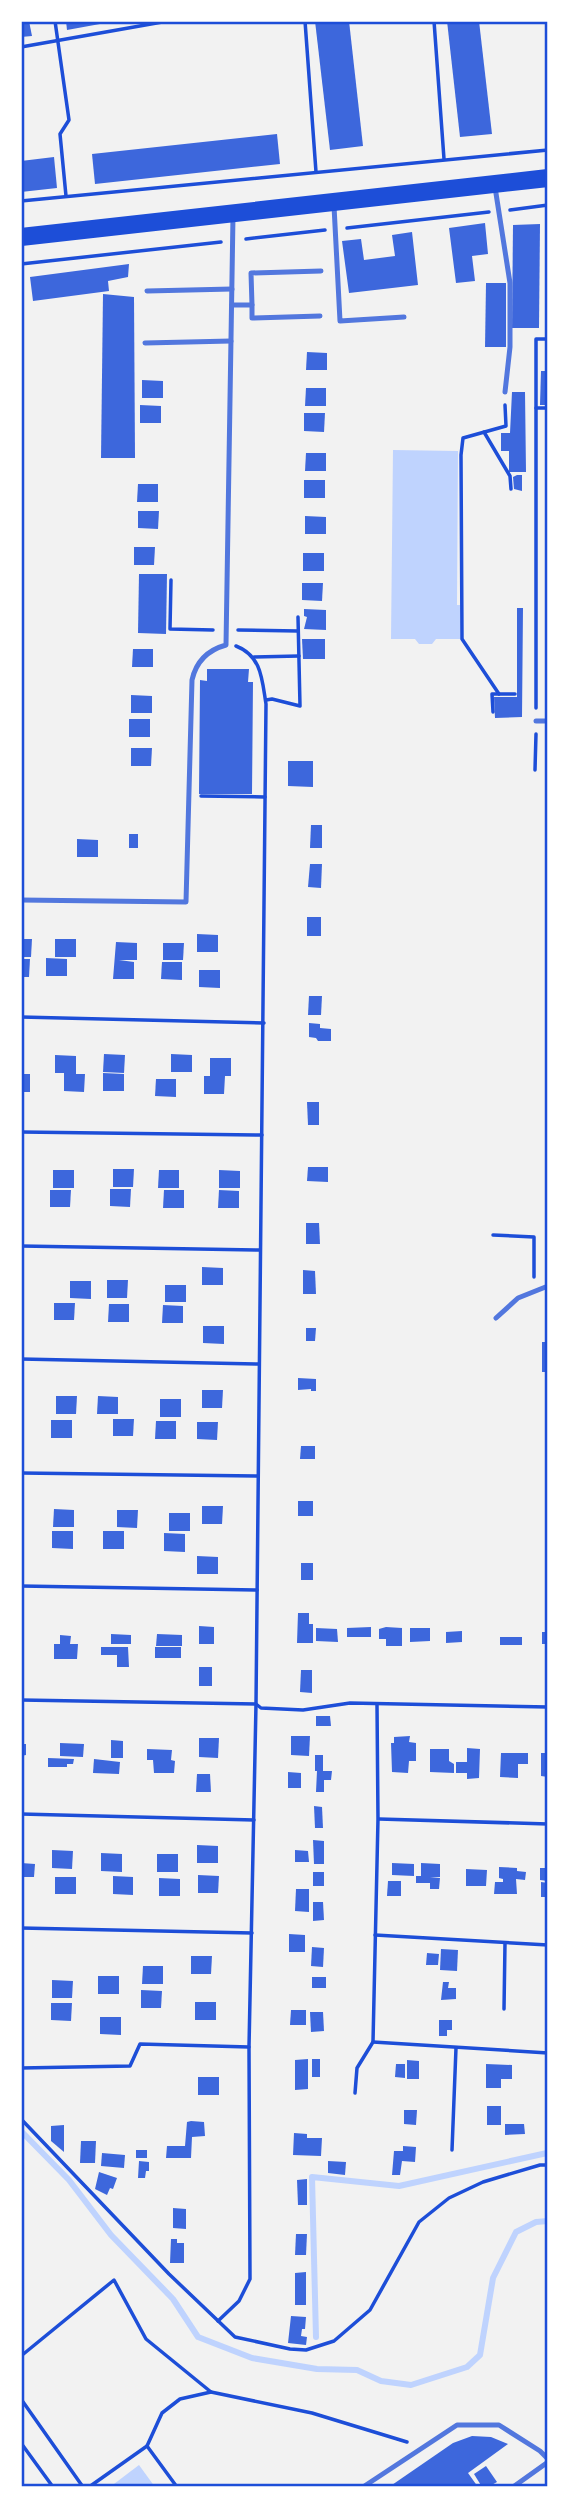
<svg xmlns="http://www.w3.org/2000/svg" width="569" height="2508" font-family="'Fira Sans',sans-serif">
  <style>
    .water { fill: #bfd3fe }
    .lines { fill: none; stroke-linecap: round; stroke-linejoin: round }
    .stream { stroke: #bfd3fe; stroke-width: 6 }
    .building { fill: #3d67dc }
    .path { stroke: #1d4ed8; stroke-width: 3.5 }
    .service { stroke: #5277de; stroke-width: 5 }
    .primary { stroke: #1d4ed8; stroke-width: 18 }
    .neatline { fill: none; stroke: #1d4ed8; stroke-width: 2.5 }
  </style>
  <rect width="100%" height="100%" fill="#f2f2f2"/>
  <g class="water">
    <path d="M393,450L458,451L457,605H460V639H436L432,644H419L415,639H391Z"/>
    <path d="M139,2465L155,2487H110Z"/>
  </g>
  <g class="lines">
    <g class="stream">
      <path d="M21,2131L69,2180L111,2235L173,2299L198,2337L252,2358L317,2369L357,2370L381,2381L411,2385L467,2367L480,2355L493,2278L516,2232L536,2222L548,2221"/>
      <path d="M316,2337L312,2177L399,2186L547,2153"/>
    </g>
  </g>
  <g class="building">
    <path d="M21,21H29L32,36L21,37Z"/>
    <path d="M66,21H111V22L67,30Z"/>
    <path d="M315,21H349L363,146L330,150Z"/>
    <path d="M447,21H479L492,134L460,137Z"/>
    <path d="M277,134L280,164L95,184L92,154Z"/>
    <path d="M54,157L57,188L21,192V161Z"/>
    <path d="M485,223L488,254L472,256L475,281L456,283L449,228Z"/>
    <path d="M540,224L539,328H512L513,225Z"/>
    <path d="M412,232L418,285L349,293L342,241L361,239L364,260L395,256L392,235Z"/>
    <path d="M129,264L128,277L108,281L109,291L33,301L30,277Z"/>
    <path d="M486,283H506V347H485Z"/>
    <path d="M103,294L134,297L135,458H101Z"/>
    <path d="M307,352L327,353V370H306Z"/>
    <path d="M541,371H548V405H540Z"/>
    <path d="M142,380L163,381V398H142Z"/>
    <path d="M306,388H326V406H305Z"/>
    <path d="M512,392H525L526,472H509V451H501V433H510Z"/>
    <path d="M140,405L161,406V423H140Z"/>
    <path d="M304,413H325L324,432L304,431Z"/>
    <path d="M306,453H326V471H305Z"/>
    <path d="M517,475H522V491L514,489L513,477Z"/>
    <rect x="304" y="480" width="21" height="18"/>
    <path d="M138,484H158V502H137Z"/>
    <path d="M138,511H159L158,529L138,528Z"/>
    <path d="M305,516L326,517V534H305Z"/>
    <path d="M134,547H155L154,565H134Z"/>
    <rect x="303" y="553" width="21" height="18"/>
    <path d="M139,574H167L166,634L138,633Z"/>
    <path d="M302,583H323L322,601L302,600Z"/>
    <path d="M517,608H523L522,717L495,718L494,697H517Z"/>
    <path d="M304,609L326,610V630L304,629L307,617L304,616Z"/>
    <path d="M302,639H325V659H303Z"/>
    <path d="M133,649H153V667H132Z"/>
    <path d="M207,669H249L248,682H253L252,794H199L200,680L207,681Z"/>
    <path d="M131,695L152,696V713H131Z"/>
    <rect x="129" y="719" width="21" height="18"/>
    <path d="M131,748H152L151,766H131Z"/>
    <path d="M288,761H313V787L288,786Z"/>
    <path d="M311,825H322V848H310Z"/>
    <rect x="129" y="834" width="9" height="14"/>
    <path d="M77,839L98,840V857H77Z"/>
    <path d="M310,864H322L321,888L308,887Z"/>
    <rect x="307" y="917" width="14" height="19"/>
    <path d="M197,934L218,935V952H197Z"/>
    <path d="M21,939H32L31,957H21Z"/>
    <rect x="55" y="939" width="21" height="18"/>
    <path d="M116,942L137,943V960H119L134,962V979H113Z"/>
    <path d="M163,943H184L183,960H163Z"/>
    <path d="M46,958L67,959V976H46Z"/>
    <path d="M21,959H30L29,977H21Z"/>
    <path d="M162,962H182V980L161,979Z"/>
    <path d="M199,970H220V988L199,987Z"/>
    <path d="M309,996H322L321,1015H308Z"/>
    <path d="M309,1023L320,1024V1028L331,1029V1041H318L316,1038L309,1037Z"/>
    <path d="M104,1054L125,1055L124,1073L103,1072Z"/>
    <path d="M171,1054L192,1055V1072H171Z"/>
    <path d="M55,1055L76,1056V1074H85L84,1092L64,1091V1073H55Z"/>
    <path d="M210,1058H231V1076H225L224,1094H204V1076H210Z"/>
    <path d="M103,1073L124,1074V1091H103Z"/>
    <rect x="21" y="1074" width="9" height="18"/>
    <path d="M156,1079H176V1097L155,1096Z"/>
    <path d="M307,1102H319V1125H308Z"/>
    <path d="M308,1167H328V1182L307,1181Z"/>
    <path d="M113,1169H134L133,1187H113Z"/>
    <rect x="53" y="1170" width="21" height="18"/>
    <path d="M159,1170H179V1188H158Z"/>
    <path d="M219,1170L240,1171V1188H219Z"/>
    <path d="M110,1189H131L130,1207L110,1206Z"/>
    <path d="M50,1190H71L70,1207H50Z"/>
    <path d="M164,1190H184V1208H163Z"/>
    <path d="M219,1190L239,1191V1208H218Z"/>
    <path d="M306,1223H319L320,1244H306Z"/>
    <path d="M202,1267L223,1268V1285H202Z"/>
    <path d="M303,1270L315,1271L316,1294H303Z"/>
    <path d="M107,1280H128L127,1298H107Z"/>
    <path d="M70,1281H91V1299L70,1298Z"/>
    <rect x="165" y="1285" width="21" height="17"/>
    <path d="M54,1303H75L74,1320H54Z"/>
    <path d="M109,1304H129V1322H108Z"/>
    <path d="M163,1305L183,1306V1323H162Z"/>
    <path d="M203,1326H224V1344L203,1343Z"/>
    <path d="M306,1328H316L315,1341H306Z"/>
    <rect x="542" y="1342" width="6" height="30"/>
    <path d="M298,1378L316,1379V1391H311V1389L298,1390Z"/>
    <path d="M202,1390H223L222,1408H202Z"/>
    <path d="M56,1396H77L76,1414H56Z"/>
    <path d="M98,1396L118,1397V1414H97Z"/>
    <rect x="160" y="1399" width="21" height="18"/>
    <path d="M113,1419H134L133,1436H113Z"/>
    <rect x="51" y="1420" width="21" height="18"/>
    <path d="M156,1421H176V1439H155Z"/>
    <path d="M197,1422H218L217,1440L197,1439Z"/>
    <path d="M301,1446H315V1459H300Z"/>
    <rect x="298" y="1501" width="15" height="15"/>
    <path d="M202,1506H223L222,1524H202Z"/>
    <path d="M54,1509L74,1510V1527H53Z"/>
    <path d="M117,1510H138L137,1528L117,1527Z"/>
    <rect x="169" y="1513" width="21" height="18"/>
    <path d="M52,1531H73V1549L52,1548Z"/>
    <rect x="103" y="1531" width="21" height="18"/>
    <path d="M164,1533L185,1534V1552L164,1551Z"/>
    <path d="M197,1556L218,1557V1574H197Z"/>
    <rect x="301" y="1563" width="12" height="17"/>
    <path d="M298,1613H309V1624H313V1643H297Z"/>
    <path d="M199,1626L214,1627V1644H199Z"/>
    <path d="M371,1627V1637H347V1628Z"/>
    <path d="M386,1627L402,1628V1646H386V1639H379V1629Z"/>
    <path d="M316,1628L337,1629L338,1642L316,1641Z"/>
    <path d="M410,1628H430V1641L410,1642Z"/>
    <path d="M462,1631V1642L446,1643V1632Z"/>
    <rect x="542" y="1632" width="6" height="12"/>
    <path d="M111,1634L131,1635V1644H111Z"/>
    <path d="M157,1634L182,1635V1646H156Z"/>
    <path d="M60,1635L71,1636L70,1644H78L77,1659H54V1644H60Z"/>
    <rect x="500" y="1637" width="22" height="8"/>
    <path d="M101,1647H128L129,1667H117V1655H101Z"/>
    <rect x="155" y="1647" width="26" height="11"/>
    <rect x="199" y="1667" width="13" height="19"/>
    <path d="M301,1670H312V1693L300,1692Z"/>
    <path d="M316,1716H330L331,1726H316Z"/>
    <path d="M291,1736H310L309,1756L291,1755Z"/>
    <path d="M410,1736L409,1742L416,1743V1761H409L408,1773L392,1772L391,1743H394V1737Z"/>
    <path d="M199,1738H219L218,1758L199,1757Z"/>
    <path d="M111,1740L123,1741V1758H111Z"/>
    <path d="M60,1743L84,1744L83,1757L60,1756Z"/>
    <path d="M21,1744H26V1755L21,1756Z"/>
    <path d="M467,1748L480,1749L479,1778L467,1779V1773H456V1762H467Z"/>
    <path d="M147,1749L172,1750L171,1760L175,1761L174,1773H154L153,1760H147Z"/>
    <path d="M430,1749H449V1761L454,1764V1773L430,1772Z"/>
    <path d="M501,1753H528V1764H518V1778L500,1777Z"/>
    <path d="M541,1753H548V1777L541,1776Z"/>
    <path d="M315,1755H323V1771H332L331,1780H324V1792H316L317,1771H315Z"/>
    <path d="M48,1758L74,1759L73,1764H67V1767H48Z"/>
    <path d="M94,1759L120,1762L119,1774L93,1773Z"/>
    <path d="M288,1772L301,1773V1788H288Z"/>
    <path d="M197,1774H210L211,1792H196Z"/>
    <path d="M314,1806L322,1807L323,1828H315Z"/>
    <path d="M313,1840L324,1841V1864H314Z"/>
    <path d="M197,1845L218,1846V1863H197Z"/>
    <path d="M52,1850L73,1851L72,1869L52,1868Z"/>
    <path d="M295,1850L308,1851L309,1862H295Z"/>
    <path d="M101,1853L122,1854V1872L101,1871Z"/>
    <rect x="157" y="1854" width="21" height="18"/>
    <path d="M21,1863L35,1864L34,1877H21Z"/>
    <path d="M392,1863L414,1864V1876L392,1875Z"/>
    <path d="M421,1863L440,1864V1877L430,1878H440L439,1889H430V1883H416V1876H421Z"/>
    <path d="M499,1867L517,1868V1871L526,1872L525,1880L516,1879L517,1894H494L495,1882H503V1879L499,1878Z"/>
    <path d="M540,1868H548V1881L540,1880Z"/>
    <path d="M466,1869L487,1870L486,1886H466Z"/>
    <rect x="313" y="1872" width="11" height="14"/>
    <path d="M198,1875L219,1876L218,1893H198Z"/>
    <path d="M113,1876L133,1877V1895L113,1894Z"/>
    <rect x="55" y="1877" width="21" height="17"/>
    <path d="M159,1878L180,1879V1896H159Z"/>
    <path d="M388,1881H401V1896H387Z"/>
    <path d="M541,1882L548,1883V1897H541Z"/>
    <path d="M296,1889H309V1912L295,1911Z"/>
    <path d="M313,1902H323L324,1920L313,1921Z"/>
    <path d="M289,1934L305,1935V1952H289Z"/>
    <path d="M312,1947L324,1948L323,1967L311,1966Z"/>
    <path d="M441,1949L458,1950L457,1971L440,1970Z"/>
    <path d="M427,1953L439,1954L438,1965H426Z"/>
    <path d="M191,1956H212L211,1974H191Z"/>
    <path d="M143,1966H163V1984H142Z"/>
    <rect x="98" y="1976" width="21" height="18"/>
    <rect x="312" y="1977" width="14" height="11"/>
    <path d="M52,1980L73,1981L72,1998H52Z"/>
    <path d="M443,1982H449L448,1988H456V1999L441,2000Z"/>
    <path d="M141,1990L162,1991L161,2008H141Z"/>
    <rect x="195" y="2002" width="21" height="18"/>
    <path d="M51,2003H72L71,2021L51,2020Z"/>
    <path d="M291,2010H306V2025H290Z"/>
    <path d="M310,2012H323L324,2031L311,2032Z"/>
    <path d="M100,2017H121V2035L100,2034Z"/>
    <path d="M439,2020H452V2030H447V2036H439Z"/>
    <path d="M308,2059V2089L295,2090V2060Z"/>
    <rect x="312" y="2059" width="8" height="18"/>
    <path d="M407,2060L419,2061V2079H407Z"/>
    <path d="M396,2064H405V2078L395,2077Z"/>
    <path d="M486,2064L512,2065V2079H501V2088H486Z"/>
    <rect x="198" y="2077" width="21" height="18"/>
    <rect x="487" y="2106" width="14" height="19"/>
    <path d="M404,2110H417L416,2125L404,2124Z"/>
    <path d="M191,2121L204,2122L205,2136L192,2137L191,2158H166L167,2146H185L187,2122Z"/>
    <path d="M505,2124H524L525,2134L505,2135Z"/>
    <path d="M64,2125V2152L51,2141V2126Z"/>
    <path d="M294,2133L307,2134V2138H322L321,2156L293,2155Z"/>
    <path d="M81,2141H96L95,2163H80Z"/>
    <path d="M403,2146L416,2147L415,2162L402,2161L400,2175H392L394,2151H403Z"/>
    <rect x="136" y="2150" width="11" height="8"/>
    <path d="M102,2153L125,2155L124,2168L101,2166Z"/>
    <path d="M139,2161L149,2162V2171H146L145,2178H138Z"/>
    <path d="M328,2161L346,2162L345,2175L328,2173Z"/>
    <path d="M99,2172L117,2178L113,2189L110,2188L107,2195L95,2189Z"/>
    <path d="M307,2179V2205H298L297,2180Z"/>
    <path d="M173,2208L186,2209V2229L173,2228Z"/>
    <path d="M296,2234H307L306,2255H295Z"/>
    <path d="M171,2239H177V2243H184V2263H170Z"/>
    <path d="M306,2272V2305H295V2273Z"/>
    <path d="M291,2316L306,2317L305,2329H302L301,2336L307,2337L306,2345L288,2343Z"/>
    <path d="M472,2436L491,2437L508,2444L468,2473L478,2487H389L453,2443Z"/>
    <path d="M486,2466L497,2482L488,2487H482L474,2474Z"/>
  </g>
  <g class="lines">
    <g class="path">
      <path d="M55,21L69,120L60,134L66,196"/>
      <path d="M305,21L316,172"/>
      <path d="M434,21L444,159"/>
      <path d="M21,47L168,21"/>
      <path d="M21,201L548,150"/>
      <path d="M510,210L548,205"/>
      <path d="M347,228L489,212"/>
      <path d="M246,239L325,230"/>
      <path d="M21,264L221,242"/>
      <path d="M536,408V339H548"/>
      <path d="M484,432L510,476L511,489"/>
      <path d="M171,580L170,629L213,630"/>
      <path d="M238,630L298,631"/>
      <path d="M254,657L299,656"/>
      <path d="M499,694L462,639L461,455L463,438L506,426L505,405"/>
      <path d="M266,700L272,699L300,706L298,617"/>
      <path d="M536,708V408H548"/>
      <path d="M493,712L492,694H515"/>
      <path d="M535,770L536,734"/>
      <path d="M201,796L265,797"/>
      <path d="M21,1017L264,1023"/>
      <path d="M21,1132L262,1135"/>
      <path d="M493,1235L534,1237V1277"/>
      <path d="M21,1246L260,1250"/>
      <path d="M21,1359L258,1364"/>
      <path d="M21,1473L258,1476"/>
      <path d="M21,1586L257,1590"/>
      <path d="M21,1700L256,1704L261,1708L303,1710L350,1703L548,1707"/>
      <path d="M21,1814L254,1820"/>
      <path d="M379,1819L548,1824"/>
      <path d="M21,1928L252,1933"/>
      <path d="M375,1935L548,1945"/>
      <path d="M504,2009L505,1943"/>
      <path d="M373,2042L548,2053"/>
      <path d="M21,2068L130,2066L140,2044L249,2047"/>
      <path d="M355,2093L357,2068L373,2042L378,1819L377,1705"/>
      <path d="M548,2118V2115"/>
      <path d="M21,2119L169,2274L235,2337L290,2349L306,2350L334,2341L370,2310L419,2222L449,2198L483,2182L540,2165H548"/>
      <path d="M452,2150L456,2048"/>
      <path d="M218,2321L239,2301L250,2279L249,2047L256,1704L266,704C262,680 262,656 236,646"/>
      <path d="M21,2356L114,2280L146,2339L211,2392L312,2413L407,2442"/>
      <path d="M21,2399L83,2487"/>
      <path d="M21,2443L53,2487"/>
      <path d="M147,2446L162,2413L180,2399L211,2392"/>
      <path d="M89,2487L147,2446L177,2487"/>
    </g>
    <g class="service">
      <path d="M495,187L510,283V347L505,392"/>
      <path d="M334,206L340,321L404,317"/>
      <path d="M147,291L232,289"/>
      <path d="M232,305H252V318L320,316"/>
      <path d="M252,305L251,273L321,271"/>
      <path d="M145,343L231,341"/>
      <path d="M536,721H548"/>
      <path d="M21,900L186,902L192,680C196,662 208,650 226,645L233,216"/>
      <path d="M496,1318L518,1298L548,1286"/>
      <path d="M363,2487L457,2425H499L540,2451L548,2459"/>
      <path d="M513,2487L548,2462"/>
    </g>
    <path class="primary" d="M21,237L548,178"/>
  </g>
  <rect width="569" height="2508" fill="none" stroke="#ffffff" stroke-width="46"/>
  <rect x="23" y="23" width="523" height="2462" class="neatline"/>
</svg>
